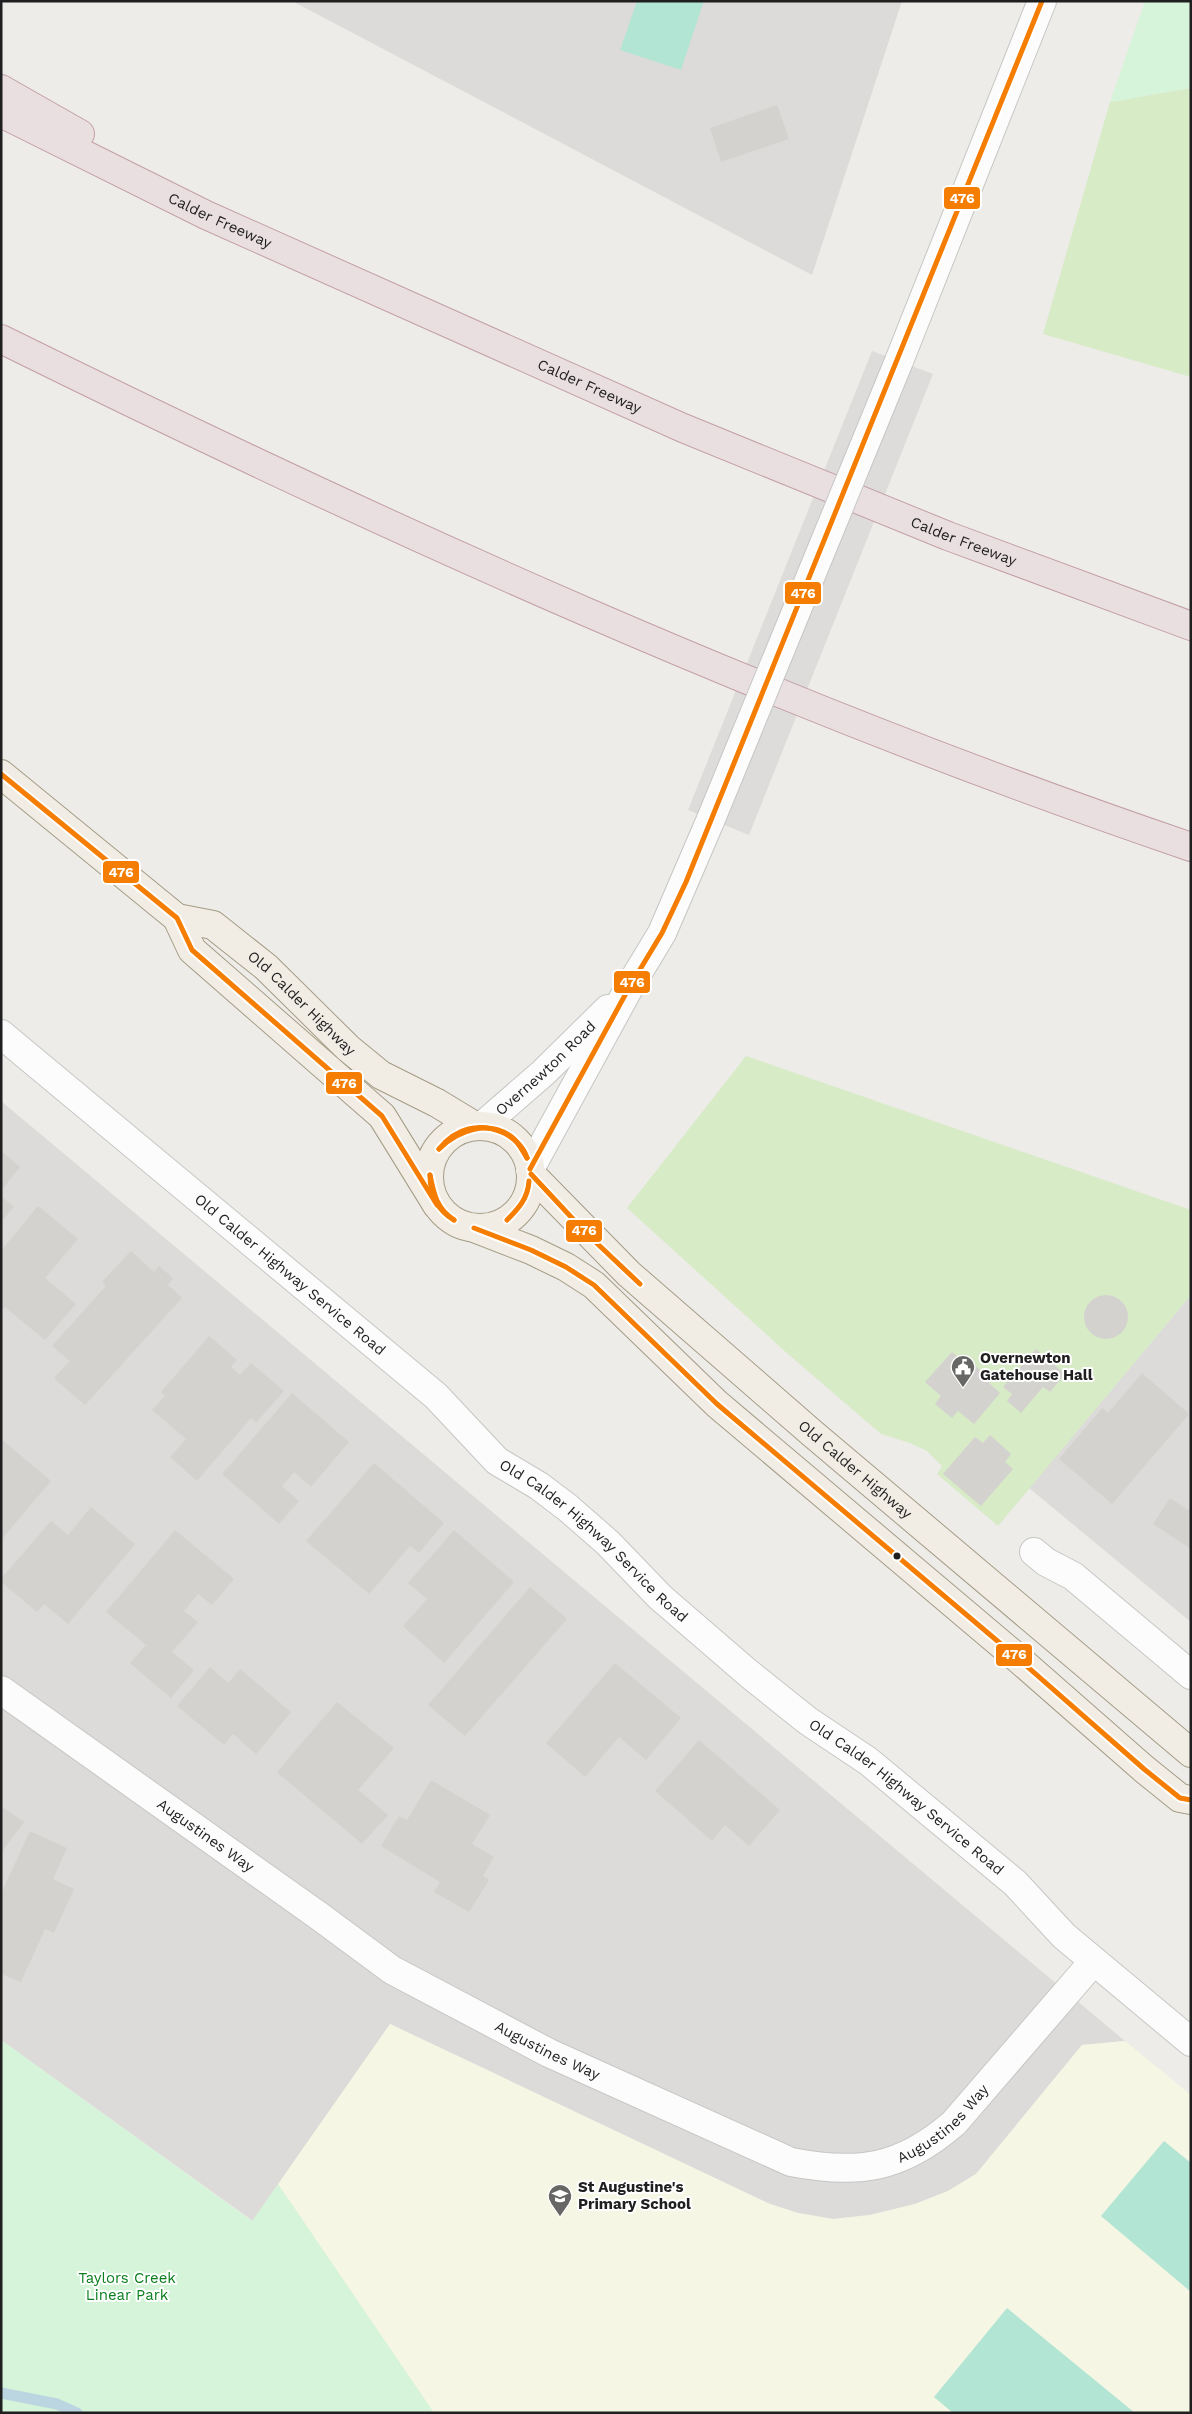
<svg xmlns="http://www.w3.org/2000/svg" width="1192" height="2414" font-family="'Work Sans',sans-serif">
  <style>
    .residential { fill: #dcdbd9 }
    .education { fill: #f5f6e3 }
    .grass { fill: #d7ebc6 }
    .park { fill: #d6f4d9 }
    .pitch { fill: #b3e5d4 }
    .pier { fill: #dddcdb }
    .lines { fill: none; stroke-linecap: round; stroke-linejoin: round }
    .stream { stroke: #bbd6e1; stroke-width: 11 }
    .building { fill: #d4d2cf }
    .street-casing { stroke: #c6c6c4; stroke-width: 30 }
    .primary-casing { stroke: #a49c84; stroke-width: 30 }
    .highway-casing { stroke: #c39fa7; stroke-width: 30 }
    .street { stroke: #fcfcfc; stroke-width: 28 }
    .primary { stroke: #f1ede5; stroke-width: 28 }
    .highway { stroke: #eadfe0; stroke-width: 28 }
    .street-bridge-casing { stroke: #c6c6c4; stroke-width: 30; stroke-linecap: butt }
    .street-bridge { stroke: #fcfcfc; stroke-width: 28 }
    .bus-1-casing { stroke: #fff; stroke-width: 9 }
    .bus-1 { stroke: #f47d02; stroke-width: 5 }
    .bus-dot { fill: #1f1f1f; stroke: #fff; stroke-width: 2 }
    .labels { text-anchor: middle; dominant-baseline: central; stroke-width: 4; stroke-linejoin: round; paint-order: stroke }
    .street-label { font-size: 15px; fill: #1f1f1f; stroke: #fff }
    .poi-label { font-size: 15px; font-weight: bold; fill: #1f1f1f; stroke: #fff; text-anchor: start }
    .park-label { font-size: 15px; fill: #0b7f1f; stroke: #fff }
    .line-badge { stroke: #fff; stroke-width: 2 }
    .badge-label { font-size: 14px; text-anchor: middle; font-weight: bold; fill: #fff }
  </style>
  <rect width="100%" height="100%" fill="#edece8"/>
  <g class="residential">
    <path d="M292,1H902L812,275Z"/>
    <path d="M1,1101L1125,2041L1082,2045L976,2174L948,2191L915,2204L870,2215L833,2219L798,2213L770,2204L390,2024L253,2221L1,2040Z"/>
    <path d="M1191,1295V1622L1029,1488Z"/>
  </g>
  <path class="education" d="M390,2024L770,2204L798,2213L833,2219L870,2215L915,2204L948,2191L976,2174L1082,2045L1125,2041L1191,2095V2413H434L278,2184Z"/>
  <g class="grass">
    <path d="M1191,88V377L1043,334L1110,102Z"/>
    <path d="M746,1056L1191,1210V1295L998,1526L937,1474L942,1466L927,1451L910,1443L881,1434L788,1354L627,1208Z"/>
  </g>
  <g class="park">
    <path d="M1145,1H1191V88L1110,102Z"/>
    <path d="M1,2040L252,2221L278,2184L434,2413H1Z"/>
  </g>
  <g class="pitch">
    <path d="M637,1H704L681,70L620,50Z"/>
    <path d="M1164,2141L1191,2163V2292L1101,2216Z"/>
    <path d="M1007,2308L1135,2413H953L934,2397Z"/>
  </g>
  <path class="pier" d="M872,351L933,374L749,835L688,810Z"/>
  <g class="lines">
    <path class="stream" d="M1,2393L57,2404L77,2413"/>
  </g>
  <g class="building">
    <path d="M777,105L789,139L721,162L710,128Z"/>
    <path d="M1,1151L20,1167L1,1191Z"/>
    <path d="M1,1196L14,1207L1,1222Z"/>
    <path d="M38,1206L78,1239L45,1278L76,1304L45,1340L5,1307L1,1311V1251Z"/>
    <path d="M131,1251L154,1272L159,1266L173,1278L168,1285L182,1298L85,1405L54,1378L70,1361L52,1346L106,1286L102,1282Z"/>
    <circle cx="1106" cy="1317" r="22"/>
    <path d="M209,1336L237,1360L231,1367L240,1375L251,1363L284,1391L256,1423L251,1418L197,1481L170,1457L186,1439L152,1410L165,1396L161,1392Z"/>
    <path d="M1036,1349L1065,1374L1050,1392L1043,1387L1021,1413L1007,1401L1012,1394L1003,1387Z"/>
    <path d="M952,1352L963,1361L966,1358L992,1380L989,1383L1000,1393L974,1424L958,1411L952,1418L935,1404L941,1396L925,1382Z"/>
    <path d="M1142,1373L1189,1414L1112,1504L1059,1459L1102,1408L1108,1413Z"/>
    <path d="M292,1393L349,1442L311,1487L294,1472L282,1486L299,1501L279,1524L222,1474Z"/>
    <path d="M990,1435L1011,1454L1005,1462L1013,1469L981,1506L943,1474L975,1437L983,1443Z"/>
    <path d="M1,1439L51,1481L1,1540Z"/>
    <path d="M374,1463L444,1523L419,1553L410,1546L369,1594L306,1541Z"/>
    <path d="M1170,1498L1188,1510L1191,1507V1549L1153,1524Z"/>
    <path d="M91,1507L135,1544L68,1624L44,1604L37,1612L1,1582V1579L51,1521L68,1535Z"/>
    <path d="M175,1530L234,1579L212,1605L198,1594L184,1611L198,1622L172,1652L194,1670L171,1698L130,1663L146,1645L106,1612Z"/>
    <path d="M454,1530L514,1582L444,1663L403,1626L427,1599L408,1583Z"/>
    <path d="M530,1587L567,1619L465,1736L428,1705Z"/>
    <path d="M615,1663L681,1718L646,1760L619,1737L585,1777L546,1743Z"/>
    <path d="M210,1667L228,1683L240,1669L291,1712L256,1754L233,1734L224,1745L177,1706Z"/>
    <path d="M337,1702L394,1748L358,1790L388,1815L362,1844L277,1772Z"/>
    <path d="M699,1740L780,1810L749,1846L725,1825L712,1841L655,1791Z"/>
    <path d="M431,1780L490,1815L472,1844L494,1857L483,1876L489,1880L469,1912L434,1892L440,1882L381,1846L399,1816L407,1820Z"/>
    <path d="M1,1806L24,1822L1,1853Z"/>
    <path d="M30,1831L67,1848L53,1879L74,1889L54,1933L45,1929L21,1982L1,1974V1894Z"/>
  </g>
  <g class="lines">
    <g class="street-casing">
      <g id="street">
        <path d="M899,361L1042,1"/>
        <path id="s1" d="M1,1034L436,1396L497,1461L539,1486L568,1508L608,1543L660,1597L748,1673L808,1721L868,1761L1015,1883L1064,1936L1191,2042"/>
        <path id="s2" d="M482,1126L543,1073L608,1009"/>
        <path d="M530,1169L630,986L662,933L711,819"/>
        <path d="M1034,1552L1046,1562L1073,1576L1191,1675"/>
        <path id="s3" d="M1,1690L319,1916L392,1970L549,2053L791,2162C858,2175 901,2169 954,2123L1093,1962"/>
      </g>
    </g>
    <g class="primary-casing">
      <g id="primary">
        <path d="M1,774L177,918L192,950L382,1116L437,1205"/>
        <path id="s4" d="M177,918L213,925L266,967L348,1048L381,1075L437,1103L475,1126"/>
        <circle cx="480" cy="1177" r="51"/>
        <path id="s5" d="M531,1174L629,1274L813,1434L1191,1753"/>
        <path d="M474,1228L531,1250L566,1267L594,1285L717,1404L1014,1655L1144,1769L1180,1798L1191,1800"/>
      </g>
    </g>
    <g class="highway-casing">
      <g id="highway">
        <path d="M1,89L80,134"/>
        <path id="s6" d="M1,113L206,215L683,428L948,536L1191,626"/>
        <path d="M1,339C388,530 782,708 1191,847"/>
      </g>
    </g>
    <use href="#street" class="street"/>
    <use href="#primary" class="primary"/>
    <use href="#highway" class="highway"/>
    <g class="street-bridge-casing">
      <path id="street-bridge" d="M711,819L899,361"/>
    </g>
    <use href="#street-bridge" class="street-bridge"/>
    <g class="bus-1-casing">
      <g id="bus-1">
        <path d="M1,774L177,918L192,950L382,1116L437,1205"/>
        <path d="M439,1149C456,1128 479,1122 504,1133C514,1138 524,1147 527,1158"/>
        <path d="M439,1149C458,1130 489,1119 513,1138C519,1143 523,1152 527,1158"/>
        <path d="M530,1169L630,986L662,933L686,882L1042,1"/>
        <path d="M531,1174L586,1233L640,1284"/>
        <path d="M430,1175C434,1195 437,1209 454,1220"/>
        <path d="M430,1175C430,1195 437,1210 454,1220"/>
        <path d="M507,1220C519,1208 528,1198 529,1181"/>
        <path d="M474,1228L531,1250L566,1267L594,1285L717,1404L1014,1655L1144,1769L1180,1798L1191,1800"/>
      </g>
    </g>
    <use href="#bus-1" class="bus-1"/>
  </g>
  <defs>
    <g id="civic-pin" transform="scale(1.25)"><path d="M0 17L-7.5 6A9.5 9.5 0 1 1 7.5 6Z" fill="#676765" stroke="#fff"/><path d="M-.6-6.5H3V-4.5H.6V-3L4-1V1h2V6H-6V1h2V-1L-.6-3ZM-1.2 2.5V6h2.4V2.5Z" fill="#fff"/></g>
    <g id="school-pin" transform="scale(1.25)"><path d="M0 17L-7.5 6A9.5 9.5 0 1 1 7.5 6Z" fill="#676765" stroke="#fff"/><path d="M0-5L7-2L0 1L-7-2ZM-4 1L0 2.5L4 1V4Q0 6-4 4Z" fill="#fff"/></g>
  </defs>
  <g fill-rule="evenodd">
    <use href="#civic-pin" x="963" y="1367"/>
    <use href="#school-pin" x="560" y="2196"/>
  </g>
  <circle class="bus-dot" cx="897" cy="1556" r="4.5"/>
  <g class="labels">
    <g class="street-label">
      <text stroke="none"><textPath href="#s6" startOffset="244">Calder Freeway</textPath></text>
      <text stroke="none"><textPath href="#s6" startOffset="649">Calder Freeway</textPath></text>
      <text stroke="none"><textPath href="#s6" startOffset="1054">Calder Freeway</textPath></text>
      <text stroke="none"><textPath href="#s4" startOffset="155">Old Calder Highway</textPath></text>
      <text stroke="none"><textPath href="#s2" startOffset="86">Overnewton Road</textPath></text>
      <text stroke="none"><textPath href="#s1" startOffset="376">Old Calder Highway Service Road</textPath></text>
      <text stroke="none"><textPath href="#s5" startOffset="439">Old Calder Highway</textPath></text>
      <text stroke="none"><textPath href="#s1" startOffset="781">Old Calder Highway Service Road</textPath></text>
      <text stroke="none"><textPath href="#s1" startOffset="1186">Old Calder Highway Service Road</textPath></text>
      <text stroke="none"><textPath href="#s3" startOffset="251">Augustines Way</textPath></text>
      <text stroke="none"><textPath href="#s3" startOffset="656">Augustines Way</textPath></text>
      <text stroke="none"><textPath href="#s3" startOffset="1090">Augustines Way</textPath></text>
    </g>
    <g class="poi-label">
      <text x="980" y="1358">Overnewton<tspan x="980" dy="17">Gatehouse Hall</tspan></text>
      <text x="578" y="2187">St Augustine's<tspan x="578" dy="17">Primary School</tspan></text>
    </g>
    <g class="park-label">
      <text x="127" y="2278">Taylors Creek<tspan x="127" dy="17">Linear Park</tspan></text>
    </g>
  </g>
  <g class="line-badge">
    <rect x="943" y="186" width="38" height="24" rx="5" fill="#f47d02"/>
    <rect x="784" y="581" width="38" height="24" rx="5" fill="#f47d02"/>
    <rect x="102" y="860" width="38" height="24" rx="5" fill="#f47d02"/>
    <rect x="613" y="970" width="38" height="24" rx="5" fill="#f47d02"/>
    <rect x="325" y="1071" width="38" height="24" rx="5" fill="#f47d02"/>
    <rect x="565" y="1219" width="38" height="24" rx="5" fill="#f47d02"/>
    <rect x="995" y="1643" width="38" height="24" rx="5" fill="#f47d02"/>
  </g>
  <g class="badge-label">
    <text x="962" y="203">476</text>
    <text x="803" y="598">476</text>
    <text x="121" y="877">476</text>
    <text x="632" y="987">476</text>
    <text x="344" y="1088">476</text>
    <text x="584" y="1235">476</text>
    <text x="1014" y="1659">476</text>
  </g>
  <rect width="1192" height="2414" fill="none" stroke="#1f1f1f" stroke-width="5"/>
</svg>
